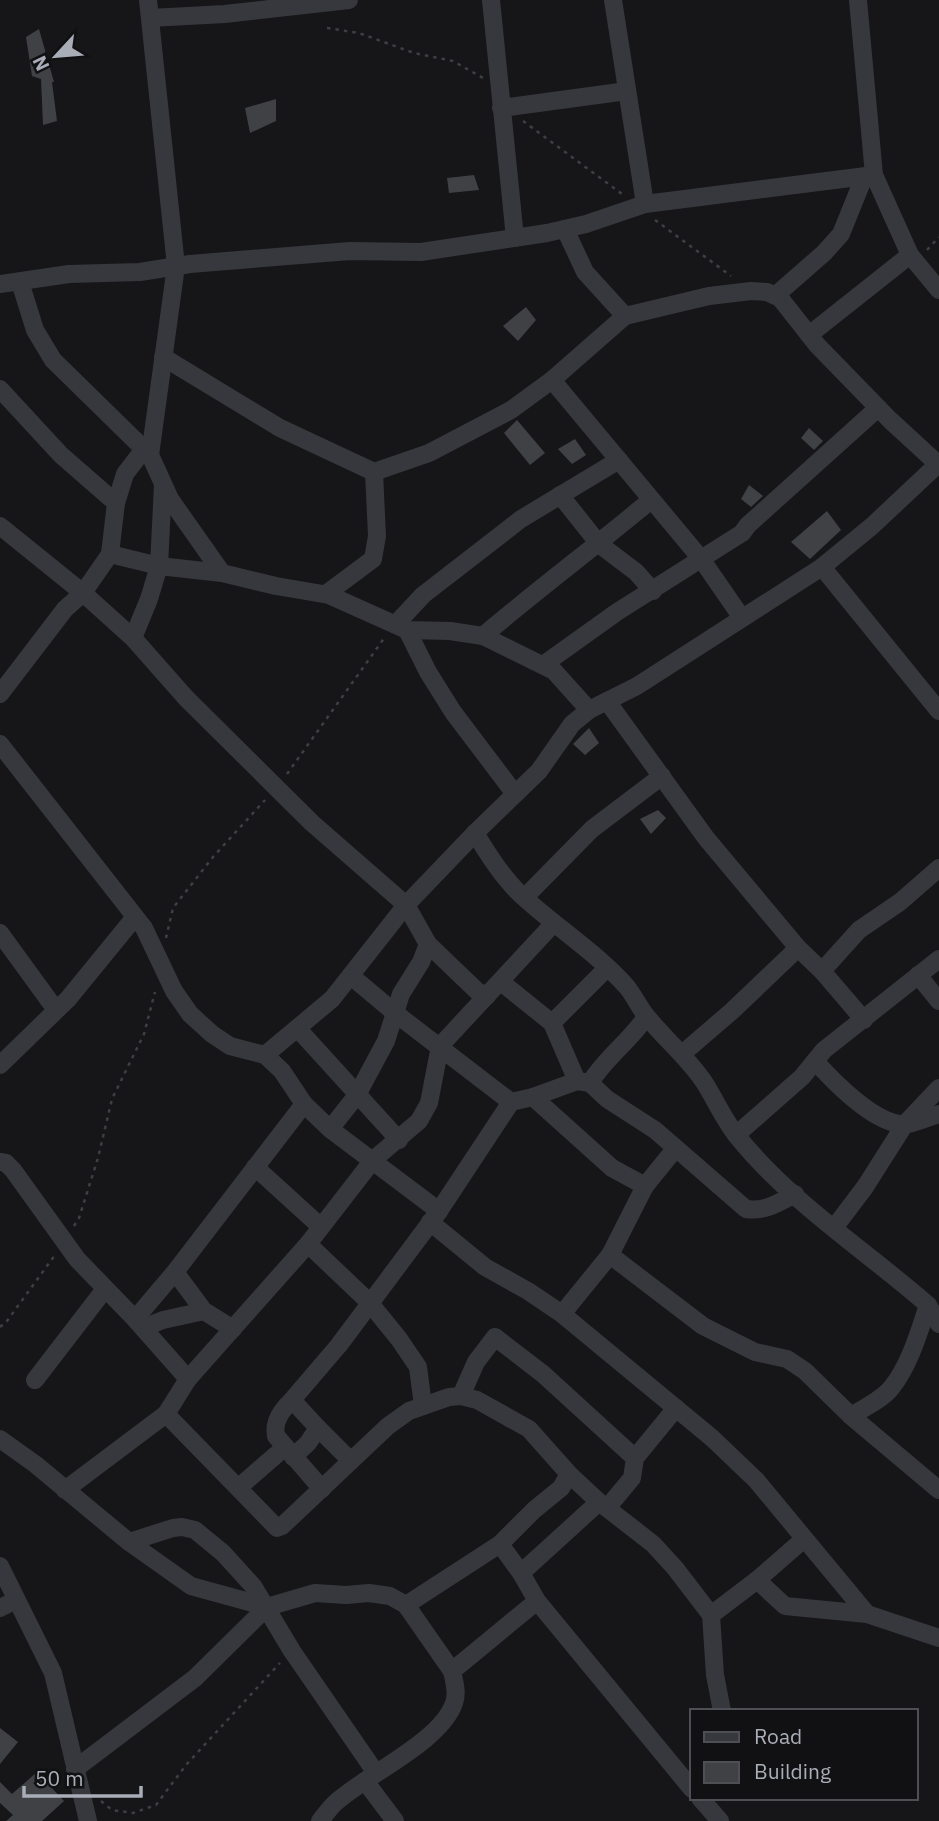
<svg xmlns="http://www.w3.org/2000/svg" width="939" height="1821" font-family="'IBM Plex Sans',sans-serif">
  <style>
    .building { fill: #404145 }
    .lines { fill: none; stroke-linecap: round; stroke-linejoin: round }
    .path { stroke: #3d3f44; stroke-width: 2.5; stroke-dasharray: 3.5 5; stroke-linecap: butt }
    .street { stroke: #37383d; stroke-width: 18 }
  </style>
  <rect width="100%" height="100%" fill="#161618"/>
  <g class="building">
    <path d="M39,29L54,82H52L57,121L43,125L41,79L32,76L26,37Z"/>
    <path d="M276,99V121L250,133L245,108Z"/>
    <path d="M474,175L479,190L449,193L447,178Z"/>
    <path d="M526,307L536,320L518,341L503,326Z"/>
    <path d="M517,420L545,453L530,465L504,433Z"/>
    <path d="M809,428L823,441L814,450L801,438Z"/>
    <path d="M575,439L586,455L572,464L558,449Z"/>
    <path d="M749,485L763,496L751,507L741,499Z"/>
    <path d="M827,511L841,530L810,559L791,542Z"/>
    <path d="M589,728L599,743L585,755L573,744Z"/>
    <path d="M658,810L666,818L651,834L640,819Z"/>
    <path d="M0,1728L18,1742L0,1764Z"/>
    <path d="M37,1772L64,1801L42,1821H6L13,1815L0,1803V1782L12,1794Z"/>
  </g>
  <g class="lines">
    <g class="path">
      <path d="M327,28L359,33L414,53L453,61L483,78"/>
      <path d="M523,121L622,194"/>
      <path d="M655,220L731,276"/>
      <path d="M927,250L939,237"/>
      <path d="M287,774L385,637"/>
      <path d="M166,938L173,908L213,857L265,800"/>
      <path d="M74,1226L79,1218L98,1158L112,1099L144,1034L155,992"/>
      <path d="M0,1327L7,1321L55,1255"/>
      <path d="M101,1801L112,1810L133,1813L156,1805L186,1765L280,1663"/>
    </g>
    <g class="street">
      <path d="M148,0L176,266L150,455"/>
      <path d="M491,0L515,238"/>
      <path d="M613,0L645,204"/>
      <path d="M858,0L874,175L910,255L939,290"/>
      <path d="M150,18L225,14L349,0"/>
      <path d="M501,108L627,91"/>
      <path d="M565,229L585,272L625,316"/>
      <path d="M20,282L35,330L53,360L150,455L170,499L222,573"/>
      <path d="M0,284L69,274L140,272L190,264L350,251L421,252L547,233L586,224L645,204L874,175"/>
      <path d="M776,295L824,253L841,234L864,177"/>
      <path d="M809,335L910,255"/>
      <path d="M163,357L280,428L374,472L429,453L511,410L552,380L625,316L709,296L751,291L767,292L780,298L817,345L890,420L939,465"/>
      <path d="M552,380L702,560L742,618"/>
      <path d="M0,389L61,455L116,503"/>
      <path d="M560,495L599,544L636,572L653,591"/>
      <path d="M0,526L83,593L133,638L186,698L312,823L406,905L428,944L477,991L487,996"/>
      <path d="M110,554L159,566L222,573L276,586L329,595L407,630L450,631L483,636L554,671L589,710"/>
      <path d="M822,567L939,711"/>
      <path d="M326,594L373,559L377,536L374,472"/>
      <path d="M396,624L423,595L521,519L619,460"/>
      <path d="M407,630L428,672L453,712L515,794"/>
      <path d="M483,636C538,589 596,546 651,500"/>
      <path d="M133,638L149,599L159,566L163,485"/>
      <path d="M543,665L617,612L742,533L748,525L878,408"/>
      <path d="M0,694L65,609L83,593L110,554L116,503L125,474L144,449"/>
      <path d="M607,701L706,838L798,948L822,971L864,1020"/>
      <path d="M0,744L144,928L174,991L190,1014L212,1034L230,1046L265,1055L282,1071L304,1104L330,1129L439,1211"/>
      <path d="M475,833C488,854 501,875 519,893C554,926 595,951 627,987C635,997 640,1009 648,1018C666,1040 688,1058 704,1082C715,1099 724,1120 737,1136C790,1202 865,1250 928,1305L939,1324"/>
      <path d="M525,897L592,829L662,776"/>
      <path d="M0,933L56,1010"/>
      <path d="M822,971L859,930L900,902L939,868"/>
      <path d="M918,975L939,1001"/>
      <path d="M351,976L395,1013L511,1102"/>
      <path d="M501,982L552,1023L577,1081"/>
      <path d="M552,1023L607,968"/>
      <path d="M298,1029L399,1140"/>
      <path d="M682,1054L732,1011L798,948"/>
      <path d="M265,1055L332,999L406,905L475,833L539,771L572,724L589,710L637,686L822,567L872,526L938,464"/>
      <path d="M815,1061C833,1081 878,1128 908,1124C918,1122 929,1117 939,1114"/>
      <path d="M0,1065L68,999L135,917"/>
      <path d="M590,1083C605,1058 630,1041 646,1017"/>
      <path d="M533,1097L612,1168L645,1186"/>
      <path d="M330,1129L357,1095L386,1041L401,994L421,962L428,944"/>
      <path d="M736,1135L802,1077L824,1050L939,959"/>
      <path d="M0,1162L6,1163L13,1170L77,1259L135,1319L188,1379"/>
      <path d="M255,1167L321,1227"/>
      <path d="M430,1222L485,1267L528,1291L562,1314L712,1438L756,1480L867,1614"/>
      <path d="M834,1228L865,1187L905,1124L939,1088"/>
      <path d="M308,1244L369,1302L399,1339L418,1367L423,1406"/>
      <path d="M610,1255L703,1326L755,1352L787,1359L805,1371L851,1416L939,1490"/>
      <path d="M175,1272L204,1311L233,1329"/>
      <path d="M562,1314L610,1255L645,1186L675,1149"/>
      <path d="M135,1319L175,1272L304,1104"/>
      <path d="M143,1328L163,1320L204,1311"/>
      <path d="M35,1380L105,1289"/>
      <path d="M461,1396L476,1362L495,1337L543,1374L635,1458"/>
      <path d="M292,1400C282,1410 273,1421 276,1436L322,1489"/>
      <path d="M166,1414L277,1528L282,1526L388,1426L409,1411L449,1397L461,1396L477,1400L529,1429L569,1474L599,1502L653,1544L675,1568L711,1615L715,1675L722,1711"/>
      <path d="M851,1416C865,1407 882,1400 892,1387C910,1364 919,1332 928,1305"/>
      <path d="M318,1428L351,1461"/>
      <path d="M0,1439L35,1464L129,1542L191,1586L267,1607L315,1593L346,1595L369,1593L390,1596L406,1605L500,1544L521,1573L537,1601L692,1789"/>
      <path d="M293,1457L308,1443L318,1428L292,1400L339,1345L439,1211L511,1102L533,1097L577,1081L590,1083L607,1099L655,1130L746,1209C765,1212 778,1203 795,1194"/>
      <path d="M239,1487L284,1448"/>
      <path d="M65,1490L166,1414L188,1379L308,1244L373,1160L419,1121L429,1103L440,1046L554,923"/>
      <path d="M607,1508L632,1478L635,1458L676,1408"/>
      <path d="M129,1542L173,1528L182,1527L195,1530L223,1553L253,1586L292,1651L376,1773"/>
      <path d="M500,1544L534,1510L561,1488L569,1474"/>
      <path d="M0,1566L53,1673L88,1821"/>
      <path d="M521,1573L599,1502"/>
      <path d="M757,1580L804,1539"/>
      <path d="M406,1605L452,1671"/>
      <path d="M0,1608L16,1600"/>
      <path d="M711,1615L757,1580L785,1606L867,1614L939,1638"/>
      <path d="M75,1769L195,1678L267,1607"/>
      <path d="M365,1781L395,1821"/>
      <path d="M700,1798L720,1821"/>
      <path d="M320,1821C325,1815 329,1809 334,1804C365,1775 441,1742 454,1703C458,1693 454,1681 452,1671L537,1601"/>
    </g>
  </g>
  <rect x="690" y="1709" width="228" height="91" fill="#111113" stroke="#4d4f55" stroke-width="2"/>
  <rect x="704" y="1732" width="35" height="10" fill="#37383d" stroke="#4d4f55" stroke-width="2"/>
  <text x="754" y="1744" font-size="21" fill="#a8adb8">Road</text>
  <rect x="704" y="1762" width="35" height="21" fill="#404145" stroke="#4d4f55" stroke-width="2"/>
  <text x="754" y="1779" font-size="21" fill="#a8adb8">Building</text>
  <g transform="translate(56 56) rotate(244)" stroke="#111113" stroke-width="5" paint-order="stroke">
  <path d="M0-5L12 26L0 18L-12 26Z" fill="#a8adb8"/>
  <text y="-10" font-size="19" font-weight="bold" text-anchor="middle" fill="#a8adb8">N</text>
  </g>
  <path d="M24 1786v10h117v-10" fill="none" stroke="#a8adb8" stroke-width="3.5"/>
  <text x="35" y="1786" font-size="21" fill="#a8adb8" stroke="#111113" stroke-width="5" paint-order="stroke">50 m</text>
</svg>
